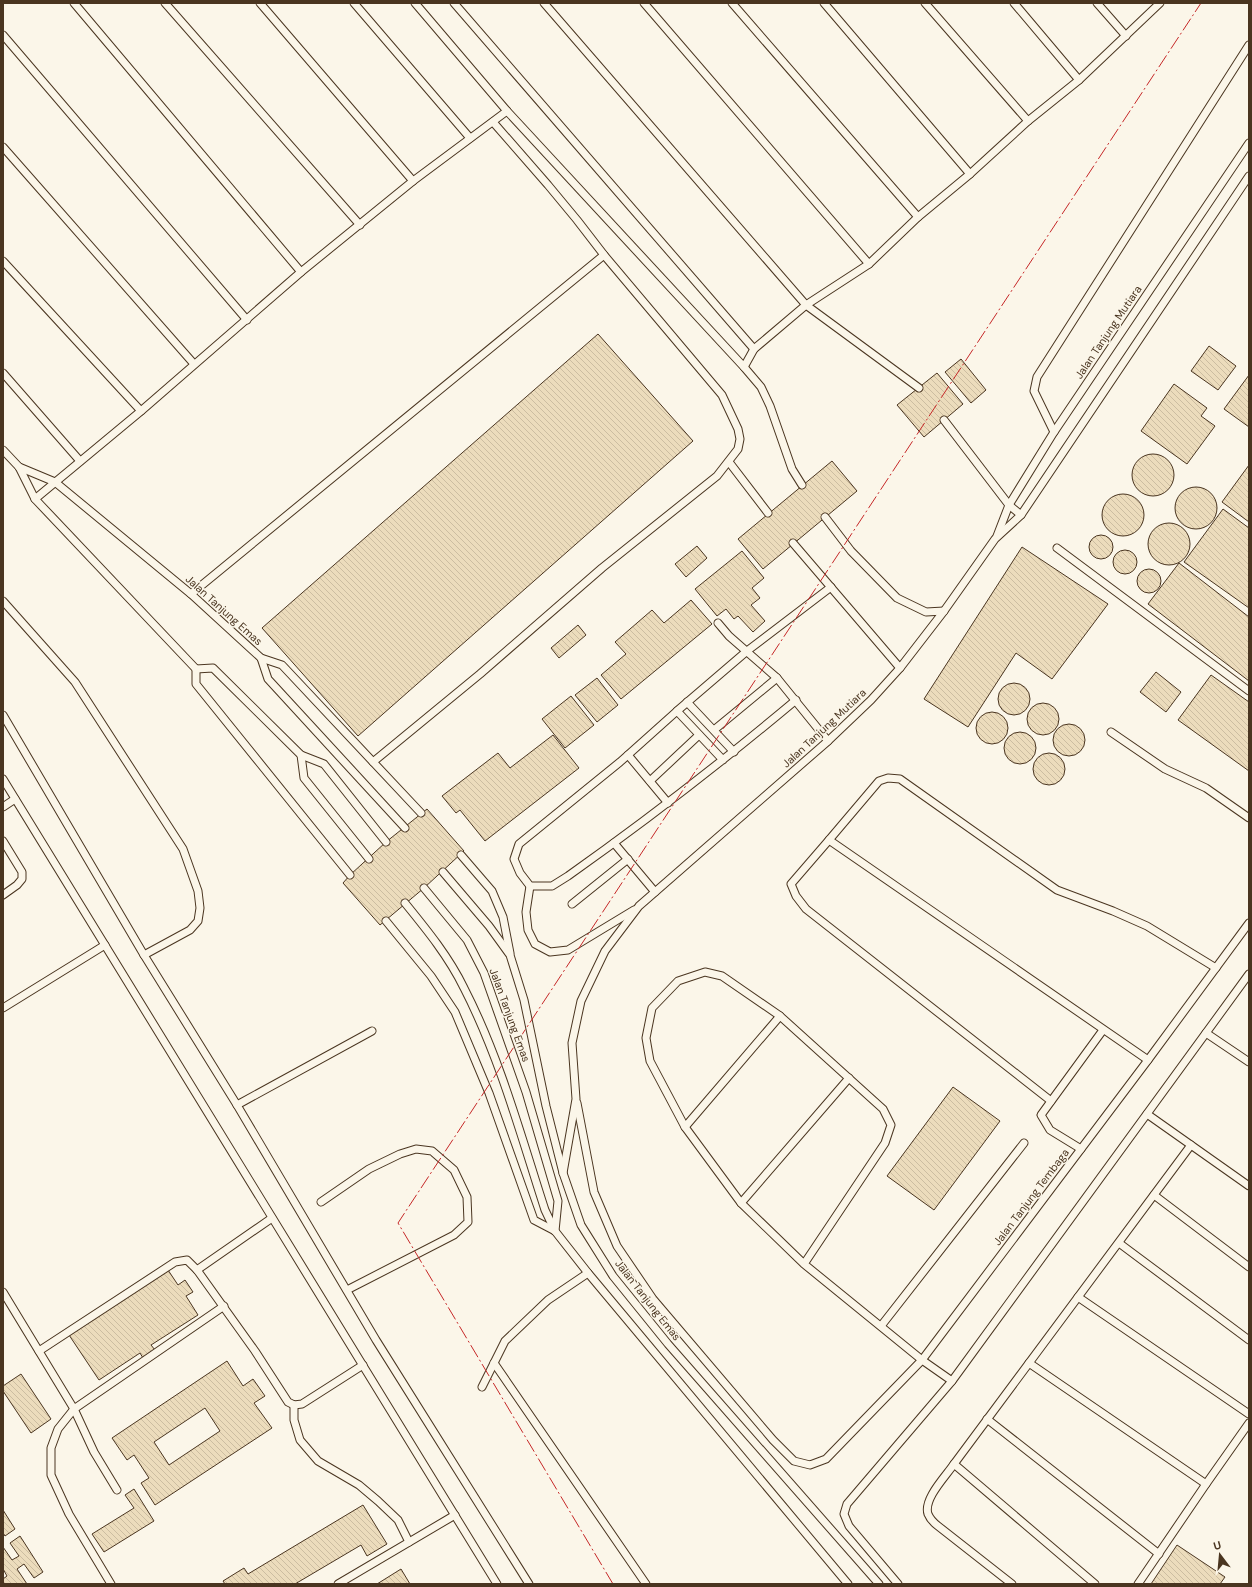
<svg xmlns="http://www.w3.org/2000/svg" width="1252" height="1587" font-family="'DM Sans',sans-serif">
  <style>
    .building { fill: url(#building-back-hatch); stroke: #4a3520; fill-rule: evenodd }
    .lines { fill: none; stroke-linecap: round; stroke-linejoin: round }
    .service-casing { stroke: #4a3520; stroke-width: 9 }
    .service { stroke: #fbf6e9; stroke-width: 7 }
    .power { stroke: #c62828; stroke-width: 1; stroke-dasharray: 14 3 2 3; stroke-linecap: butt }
    .labels { text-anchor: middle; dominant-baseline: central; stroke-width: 3; stroke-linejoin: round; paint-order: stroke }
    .street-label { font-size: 11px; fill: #4a3520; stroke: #fbf6e9 }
  </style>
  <defs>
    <pattern id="building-back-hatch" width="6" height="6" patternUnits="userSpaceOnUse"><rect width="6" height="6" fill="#ecdcbc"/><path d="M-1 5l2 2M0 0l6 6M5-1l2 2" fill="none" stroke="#ccbda1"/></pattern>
  </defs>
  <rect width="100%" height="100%" fill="#fbf6e9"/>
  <g class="building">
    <path d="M598,334L693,441L358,736L262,628Z"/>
    <path d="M1209,346L1236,366L1218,390L1191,371Z"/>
    <path d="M961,359L986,390L971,403L945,372Z"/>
    <path d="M937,373L963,404L924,437L897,405Z"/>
    <path d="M1249,375V427L1224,409Z"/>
    <path d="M1174,384L1207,408L1201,416L1215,426L1187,464L1141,431Z"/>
    <circle cx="1153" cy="475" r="21"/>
    <path d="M832,461L857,491L763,569L738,539Z"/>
    <path d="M1249,465V522L1222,502Z"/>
    <circle cx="1196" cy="508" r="21"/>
    <circle cx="1123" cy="515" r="21"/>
    <path d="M1223,509L1249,528V608L1184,562Z"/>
    <circle cx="1169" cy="544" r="21"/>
    <circle cx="1101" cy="547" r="12"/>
    <path d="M697,546L707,558L686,577L675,564Z"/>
    <path d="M1022,547L1108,604L1052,679L1016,653L968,727L924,699Z"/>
    <circle cx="1125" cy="562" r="12"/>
    <path d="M742,551L764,578L752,588L760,598L751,605L765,621L753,632L738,616L734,619L726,609L717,616L695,589Z"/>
    <path d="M1179,563L1249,617V681L1148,604Z"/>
    <circle cx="1149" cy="581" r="12"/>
    <path d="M691,600L712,624L621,699L601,675L626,654L615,642L652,610L664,623Z"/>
    <path d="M578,625L586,635L559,658L551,648Z"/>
    <path d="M1156,672L1181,692L1166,712L1140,692Z"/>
    <path d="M1211,675L1249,702V771L1178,720Z"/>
    <path d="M597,678L618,705L597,722L575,695Z"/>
    <circle cx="1014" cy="699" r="16"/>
    <path d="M571,696L594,725L565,748L542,719Z"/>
    <circle cx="1043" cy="719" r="16"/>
    <circle cx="992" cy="728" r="16"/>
    <circle cx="1069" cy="740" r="16"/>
    <circle cx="1020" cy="748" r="16"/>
    <path d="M553,735L579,768L485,841L460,810L456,813L442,796L498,753L510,768Z"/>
    <circle cx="1049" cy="769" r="16"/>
    <path d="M427,809L464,851L424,888L380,925L343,883L350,875L386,842Z"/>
    <path d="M953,1087L1000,1121L934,1210L887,1176Z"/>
    <path d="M168,1270L178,1285L185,1280L193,1292L186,1296L198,1315L151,1345L155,1350L143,1358L140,1353L99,1380L69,1335Z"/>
    <path d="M227,1361L243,1386L253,1379L265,1396L254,1403L272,1428L155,1505L141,1483L149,1478L134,1455L127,1460L112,1438ZM205,1408L220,1431L169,1465L154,1442Z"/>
    <path d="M21,1374L51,1419L31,1433L3,1391V1386Z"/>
    <path d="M134,1489L154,1521L104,1552L92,1534L134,1508L125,1495Z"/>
    <path d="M363,1505L387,1544L367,1556L361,1545L295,1584H225L223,1581L244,1568L248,1574Z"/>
    <path d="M3,1510L15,1529L5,1536L3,1533Z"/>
    <path d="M20,1536L43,1572L34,1578L24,1564L17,1569L27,1584H3V1579L7,1576L3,1569V1547L12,1560L19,1556L10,1543Z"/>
    <path d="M1177,1545L1225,1577L1220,1584H1151Z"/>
    <path d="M401,1569L410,1584H377Z"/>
  </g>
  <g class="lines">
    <g class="service-casing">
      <g id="service">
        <path d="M74,3L301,272"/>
        <path d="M165,3L360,225"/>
        <path d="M260,3L413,181"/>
        <path d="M354,3L470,138"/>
        <path d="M415,3L507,111L744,367L754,349L806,305L869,264L918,217L970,174L1028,121L1079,80L1160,3"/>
        <path d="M454,3L754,349"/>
        <path d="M544,3L806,305L919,388"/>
        <path d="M644,3L869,264"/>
        <path d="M732,3L918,217"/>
        <path d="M824,3L970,174"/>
        <path d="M925,3L1028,121"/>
        <path d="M1014,3L1079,80"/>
        <path d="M1097,3L1126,36"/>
        <path d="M3,35L247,320"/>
        <path d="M3,147L194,364"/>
        <path d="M3,261L141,411"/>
        <path d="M744,367L761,387L770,406L792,469L802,485"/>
        <path d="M3,373L80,461"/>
        <path d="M944,420L1009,505L1021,515"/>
        <path d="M1054,432L1034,391L1037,377L1249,45"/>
        <path d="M3,450L19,467L35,499L196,669V684L350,875"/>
        <path d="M729,462L768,513"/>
        <path d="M19,467L55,482L191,594L261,658L268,679L405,828"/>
        <path d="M35,499L141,411L301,272L413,181L507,111"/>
        <path d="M825,517L851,551L897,598L926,612L944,611"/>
        <path d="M997,536L1009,505L1054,432L1249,143"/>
        <path d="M793,543L900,668"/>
        <path d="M1057,548L1249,691"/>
        <path d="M191,594L604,255"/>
        <path d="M3,601L75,682L183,849L198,891L200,908L198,921L190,930L144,955"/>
        <path d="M718,623L729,636L777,678L828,741"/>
        <path d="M261,658L282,665L421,813"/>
        <path d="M196,669L213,668L301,755L304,778L369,859"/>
        <path d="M687,702L734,752"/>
        <path d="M677,711L747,651L831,587"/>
        <path d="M3,715L144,955L237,1105L376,1340L529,1584"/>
        <path d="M714,730L777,678"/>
        <path d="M1111,732L1165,769L1206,788L1249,818"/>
        <path d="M301,755L324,764L386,842"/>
        <path d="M628,755L668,803"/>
        <path d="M723,760L677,711L620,762L519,844L514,859L520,873L530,886H552L568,876C647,820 722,762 796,700"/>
        <path d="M373,762L480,674L602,568L717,476L738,449L740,439L738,429L722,395L604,255L577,220L548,185L493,122"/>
        <path d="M3,779L497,1584"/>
        <path d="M650,781L699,735"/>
        <path d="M3,807L15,799"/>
        <path d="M829,840L879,781L888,778L900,779L1057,890L1113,911L1147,926L1216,968"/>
        <path d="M3,841L22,872V879L17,885L3,895"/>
        <path d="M614,843L655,892"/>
        <path d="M461,855L492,891L503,917L510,953"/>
        <path d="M443,872L489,926L510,955L524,1000L546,1106L563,1173L581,1225L613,1276L668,1344L879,1584"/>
        <path d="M530,886L526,912L528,930L535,944L550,952L568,950L634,910"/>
        <path d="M424,888L467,940L484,973L526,1092L558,1201L555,1231L588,1273L848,1584"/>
        <path d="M405,903C427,930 449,957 464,988C500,1058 521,1136 545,1210L555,1231"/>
        <path d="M572,904L628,859"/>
        <path d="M386,921L431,976L455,1012L489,1093L534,1220L555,1231"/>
        <path d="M3,1008L105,945"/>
        <path d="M1206,1033L1249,1062"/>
        <path d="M1051,1101L806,909L796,896L791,884L829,840L1148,1060"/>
        <path d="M577,1103L594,1192L617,1246L653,1299L773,1440L794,1461L810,1465L826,1459L922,1360L1148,1060L1249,923"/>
        <path d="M237,1105L372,1031"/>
        <path d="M1147,1114L1249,1186"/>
        <path d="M685,1127L780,1016"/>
        <path d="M1081,1149L1050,1130L1041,1115L1103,1030"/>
        <path d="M563,1173L576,1099L572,1043L581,1001L605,951L639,906L828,741L871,700L900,668L944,611L995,539L1021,515L1249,176"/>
        <path d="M1154,1195L1249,1267"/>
        <path d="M321,1202L369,1169L400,1154L416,1149L432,1151L454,1170L467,1197L468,1222L454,1235L347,1290"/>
        <path d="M741,1203L849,1078"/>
        <path d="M272,1218L197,1270L255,1351L288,1402L294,1405L302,1404L363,1365"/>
        <path d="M1119,1243L1249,1340"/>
        <path d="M804,1264L885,1143L891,1125L883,1109L780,1016L722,976L705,972L678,981L652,1008L646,1038L650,1061L685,1127L741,1203L804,1264L922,1360L952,1381"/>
        <path d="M3,1292L74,1409L94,1452L117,1490"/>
        <path d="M1078,1297L1249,1414"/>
        <path d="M881,1326L1024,1143"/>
        <path d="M39,1351L175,1262L187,1260L197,1270"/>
        <path d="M494,1363L646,1584"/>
        <path d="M1029,1363L1206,1484"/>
        <path d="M482,1387L505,1341L548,1300L588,1273"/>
        <path d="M294,1405V1420L300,1440L318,1461L359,1485L378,1501L398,1520L409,1542"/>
        <path d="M987,1419L1159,1554"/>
        <path d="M954,1464L1095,1584"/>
        <path d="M111,1584L69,1514L51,1475V1448L58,1429L74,1409L224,1306"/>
        <path d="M338,1584L455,1515"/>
        <path d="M898,1584L849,1526L844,1514L847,1504L952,1381L1249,974"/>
        <path d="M1012,1584L938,1526C934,1523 930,1519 928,1514C923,1499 946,1476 954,1464L1191,1145"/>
        <path d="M1138,1584L1206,1484L1249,1423"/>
      </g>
    </g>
    <use href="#service" class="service"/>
    <path class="power" d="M613,1584L398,1223L1201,3"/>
  </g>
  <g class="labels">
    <g class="street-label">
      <text transform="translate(1108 332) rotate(-56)">Jalan Tanjung Mutiara</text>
      <text transform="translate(224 610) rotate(42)">Jalan Tanjung Emas</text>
      <text transform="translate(824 728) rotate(-43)">Jalan Tanjung Mutiara</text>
      <text transform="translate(510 1015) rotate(70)">Jalan Tanjung Emas</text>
      <text transform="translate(1031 1197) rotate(-53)">Jalan Tanjung Tembaga</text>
      <text transform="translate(648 1300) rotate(52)">Jalan Tanjung Emas</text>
    </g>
  </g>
  <rect width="1252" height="1587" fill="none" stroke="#4a3520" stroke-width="8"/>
  <g transform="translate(1220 1555) rotate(344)" stroke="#fbf6e9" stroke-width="3" paint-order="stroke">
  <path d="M0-3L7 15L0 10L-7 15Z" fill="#4a3520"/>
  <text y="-6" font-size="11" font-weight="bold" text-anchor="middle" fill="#4a3520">U</text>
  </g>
</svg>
